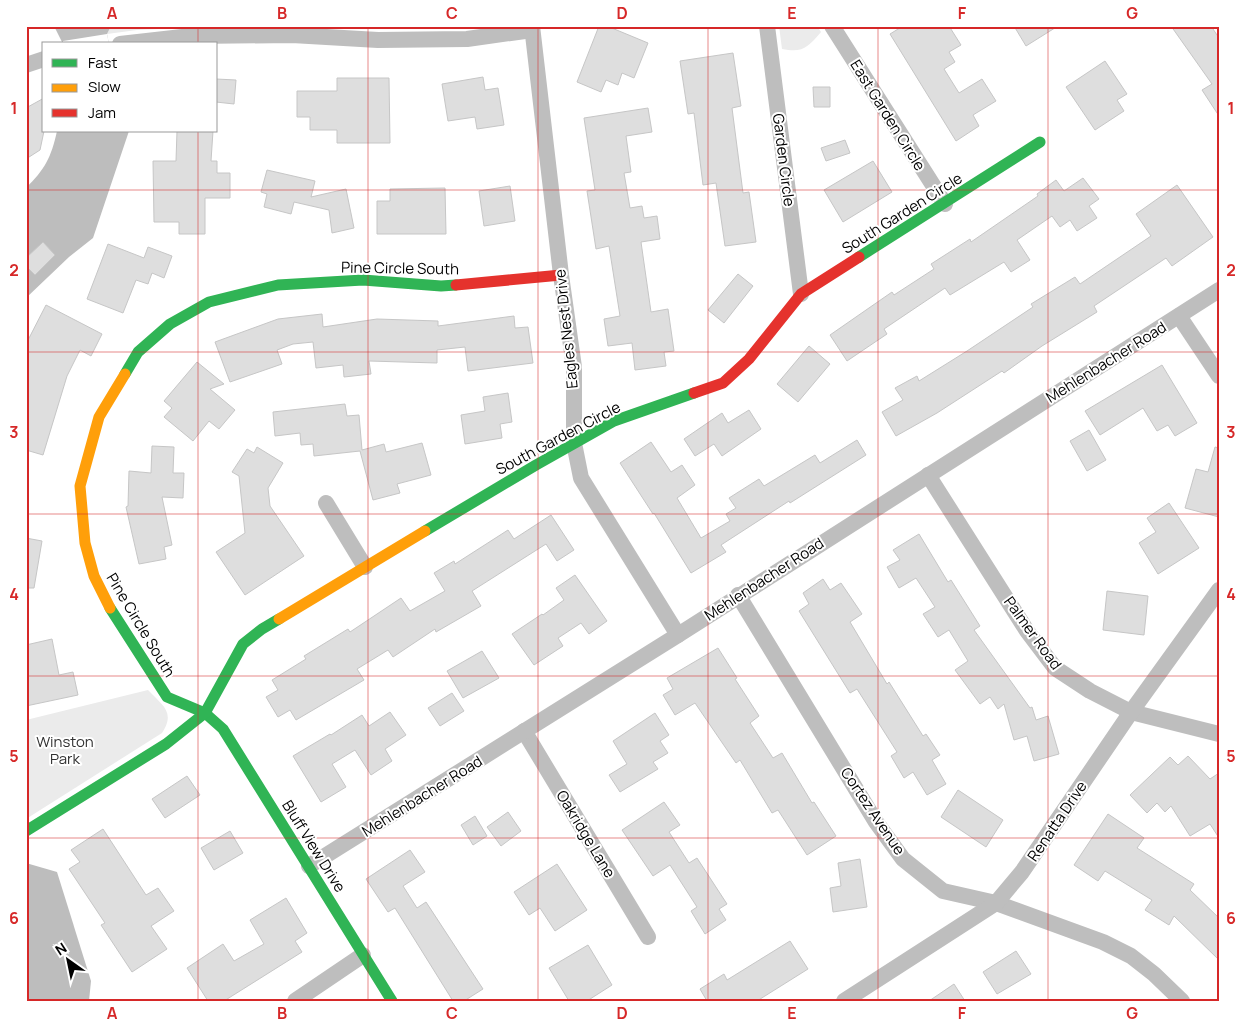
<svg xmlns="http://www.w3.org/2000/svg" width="1245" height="1027" font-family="Manrope,sans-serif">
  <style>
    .green { fill: #ebebeb }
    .water { fill: #bdbdbd }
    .pier { fill: #fff }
    .building { fill: #dedede; stroke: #c6c6c6 }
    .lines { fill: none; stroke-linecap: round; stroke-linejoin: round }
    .street { stroke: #bebebe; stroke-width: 16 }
    .fast { stroke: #30b455; stroke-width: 11 }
    .slow { stroke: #ff9f0a; stroke-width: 11 }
    .jam { stroke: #e5322d; stroke-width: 11 }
    .grid { fill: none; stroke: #d62828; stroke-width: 1; stroke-opacity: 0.55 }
    .labels { text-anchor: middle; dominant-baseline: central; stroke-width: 4; stroke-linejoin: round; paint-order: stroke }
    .street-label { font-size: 15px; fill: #000; stroke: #fff }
    .park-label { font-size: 15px; fill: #313131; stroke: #fff }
    .neatline { fill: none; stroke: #d62828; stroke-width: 2 }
    .grid-label { font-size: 16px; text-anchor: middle; font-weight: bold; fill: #d62828 }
  </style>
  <rect width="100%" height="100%" fill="#fff"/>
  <g class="green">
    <path d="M111,26H225L137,30L107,34Z"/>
    <path d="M779,26H817L821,32C807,48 803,53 782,49Z"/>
    <path d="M148,690C162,705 176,712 162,733L26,819V720Z"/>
  </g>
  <g class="water">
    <path d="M54,26H111L107,34L109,44H63Z"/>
    <path d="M57,131H129L93,238L69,257L26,298V188C45,169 51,158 57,131Z"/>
    <path d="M26,863L57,872L91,981L89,1001H26Z"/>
  </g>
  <path class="pier" d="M107,34L109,44H63V41Z"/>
  <g class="building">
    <path d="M599,26H607L648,43L634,78L622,73L618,85L606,80L601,92L577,82Z"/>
    <path d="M903,26H949L961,45L949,52L955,62L944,69L959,93L982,79L996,101L973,115L979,126L956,141L890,34Z"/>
    <path d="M1014,26H1058L1026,46Z"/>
    <path d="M1171,26H1211L1219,38V116L1202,90L1212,84Z"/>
    <path d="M733,53L741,106L732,108L743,193L749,192L756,242L725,246L716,183L703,185L694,113L688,114L680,61Z"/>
    <path d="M1105,61L1127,94L1117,100L1124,111L1095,130L1066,87Z"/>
    <path d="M483,77L485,90L498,88L504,125L477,129L475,117L448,121L442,84Z"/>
    <path d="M337,78H389L390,143H337V130H310V117H297V91H337Z"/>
    <path d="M216,79L236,80L234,104L216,102Z"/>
    <path d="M813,87H830V107H814Z"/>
    <path d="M44,98V131L40,150L26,159V108Z"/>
    <path d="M648,108L652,132L626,136L631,172L624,173L630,208L642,206L644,218L657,216L660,239L641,242L651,312L668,309L674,351L664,352L666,366L635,370L632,343L608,346L604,319L620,316L609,246L596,249L587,191L595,190L584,118Z"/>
    <path d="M177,131H213L211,161H217V173H230V198H205V234H179V222H154L153,161H176Z"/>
    <path d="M845,140L850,153L826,161L821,148Z"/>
    <path d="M873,161L892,192L843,222L824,190Z"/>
    <path d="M267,170L315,181L311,197L346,189L354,228L332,233L329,210L294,202L291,214L264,207L267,194L261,192Z"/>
    <path d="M1083,178L1099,199L1089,206L1097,218L1077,231L1070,220L1060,227L1052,216L1017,240L1030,260L1011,272L1004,262L950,295L945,288L884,329L887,334L847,361L830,335L892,292L894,295L934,269L931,264L970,239L971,242L1038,196L1037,194L1056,180L1064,191Z"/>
    <path d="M1177,185L1213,237L1172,266L1166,258L1094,306L1097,312L1042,346L1004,373L1002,371L937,413L896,436L882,412L903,400L895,388L917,376L919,381L967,351L1033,307L1031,304L1075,277L1080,284L1151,236L1136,214Z"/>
    <path d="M510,186L515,221L484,226L479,191Z"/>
    <path d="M445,188L446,234H377V201H390V189Z"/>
    <path d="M43,242L55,255L35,275L26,266V258Z"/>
    <path d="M108,244L144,258L148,247L172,256L164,278L152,273L148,284L136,280L123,313L87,299Z"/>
    <path d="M738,274L753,286L724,323L708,310Z"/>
    <path d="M46,305L102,334L91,356L80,350L67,376L43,455L26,450V344Z"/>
    <path d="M322,314L323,327L377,319L438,321V326L514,316L515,328L528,327L533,363L468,371L465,347L437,350V363L369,361L371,374L344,377L343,365L316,368L313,342L293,344L277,350L282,364L230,382L215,342L278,319Z"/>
    <path d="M809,346L830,364L798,402L777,384Z"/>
    <path d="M197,362L224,384L210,389L235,410L219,429L209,421L193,441L164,417L172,408L164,401Z"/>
    <path d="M1162,365L1197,423L1175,436L1168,425L1157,431L1143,408L1100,435L1085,411Z"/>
    <path d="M508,393L512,422L500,424L502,438L465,444L461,415L485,411L483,397Z"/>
    <path d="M345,404L347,416L359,415L362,450L384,444L386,452L422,443L431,475L397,484L400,493L373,500L360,451L314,456L313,444L301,445L300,433L275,436L273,412Z"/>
    <path d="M749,410L761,429L722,456L714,444L695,456L684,439L722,413L728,423Z"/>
    <path d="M1089,430L1106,460L1087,471L1070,441Z"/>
    <path d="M857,440L866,455L790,503L789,501L721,545L726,552L691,573L654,513L653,514L620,463L651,442L671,472L682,465L695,485L677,498L701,538L730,521L726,514L736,508L729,498L759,479L764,486L815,455L820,463Z"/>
    <path d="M152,446L174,447L173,473H184L183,498L162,497L172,545L164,547L166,559L139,564L126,507L128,506L129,471L151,473Z"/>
    <path d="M257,447L283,463L268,488L270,506L304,556L245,595L216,552L245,533L239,476L232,472L247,449L254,453Z"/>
    <path d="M1215,447L1219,448V517L1185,508L1196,469L1208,472Z"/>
    <path d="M1169,503L1199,548L1158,574L1139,543L1156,532L1147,518Z"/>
    <path d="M551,515L574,550L557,561L546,544L472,591L481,606L436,632L435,629L393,657L388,650L357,669L364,680L296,720L290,710L278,717L266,697L278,690L272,680L306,659L304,656L348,629L350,632L401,598L410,611L445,591L434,573L454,561L455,564L508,530L514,539Z"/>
    <path d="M919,534L948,582L951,580L980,626L974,630L1030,708L1032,707L1036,720L1048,716L1059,754L1034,761L1027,736L1014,740L1004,704L998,709L990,697L980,704L955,670L968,661L949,630L938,637L923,614L935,607L916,578L899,588L887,567L900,560L893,550Z"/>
    <path d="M26,538L42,541L34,588H26Z"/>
    <path d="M575,575L607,621L589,634L581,623L558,638L563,646L534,665L512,634L542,614L543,615L564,600L556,588Z"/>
    <path d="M823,579L830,590L841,583L862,614L850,622L887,684L889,682L923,736L926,734L940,755L932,760L946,784L927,795L913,772L904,778L891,756L897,752L857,689L850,693L799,611L809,604L803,593Z"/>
    <path d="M1107,591L1148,596L1144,635L1103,630Z"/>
    <path d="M52,639L59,675L73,672L78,695L26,706V645Z"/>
    <path d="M718,648L737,678L735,679L759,716L750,723L773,758L782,753L812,803L814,802L836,836L807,855L778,810L772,813L740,760L736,763L695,703L675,715L663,695L673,689L667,678Z"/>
    <path d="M482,651L499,678L463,698L447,671Z"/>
    <path d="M452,693L464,711L440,726L428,708Z"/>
    <path d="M390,712L406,735L385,749L392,761L371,775L355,750L332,764L346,787L321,802L293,756L330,734L331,735L362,715L369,726Z"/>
    <path d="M655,713L669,735L660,741L668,753L653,762L658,769L620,792L609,775L627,764L613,741Z"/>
    <path d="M1188,756L1210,779L1219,773V838L1210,824L1190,836L1171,806L1165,812L1157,803L1147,813L1130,795L1170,757L1178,765Z"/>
    <path d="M187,776L200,795L165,818L152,799Z"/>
    <path d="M958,790L1003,820L986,847L941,817Z"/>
    <path d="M664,802L680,825L669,832L689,863L697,858L727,904L719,909L726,920L705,934L691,911L697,907L670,865L653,876L622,830Z"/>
    <path d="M508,812L521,831L501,846L487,827Z"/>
    <path d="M1108,814L1144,838L1137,848L1194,884L1190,890L1219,918V960L1174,916L1169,925L1145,910L1152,900L1105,871L1098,881L1074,865Z"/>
    <path d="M475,816L487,836L473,845L461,825Z"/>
    <path d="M103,829L146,895L158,888L174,911L151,926L167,949L132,972L101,925L105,923L69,869L80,862L71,850Z"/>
    <path d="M230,831L243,853L214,870L201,848Z"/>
    <path d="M410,850L425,872L403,886L417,908L426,902L483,989L464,1001H453L395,908L388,912L366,879Z"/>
    <path d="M860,859L867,907L833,912L830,888L841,886L838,863Z"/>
    <path d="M557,864L587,910L555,931L540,908L529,915L514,892Z"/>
    <path d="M286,898L307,933L295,941L302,952L224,1001H208L187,968L223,944L234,961L264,944L250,920Z"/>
    <path d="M790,941L808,969L757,1001H707L700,989L724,974L727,980Z"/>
    <path d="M588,945L612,985L587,1001H569L549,968Z"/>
    <path d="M1016,951L1031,974L997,994L983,972Z"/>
    <path d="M954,984L965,1001H929Z"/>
  </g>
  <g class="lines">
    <g class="street">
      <path d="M532,26L561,275L574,367V443L581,478L678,635"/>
      <path d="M767,26L801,294"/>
      <path d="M832,26L945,204"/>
      <path d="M120,44L191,36L292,35L378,40L467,39L532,30"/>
      <path d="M26,65L44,59"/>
      <path d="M1179,316L1219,376"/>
      <path d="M928,475L1027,631L1055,668L1090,691L1131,712L1219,734"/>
      <path d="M326,503L365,567"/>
      <path d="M738,595L876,822L903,859L943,891L996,903L1103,942L1131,956L1154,974L1182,1001"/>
      <path d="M524,731L648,937"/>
      <path d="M309,866L678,635L1219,290"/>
      <path d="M295,1001L363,955"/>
      <path d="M844,1001L996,903L1022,872L1131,712L1219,590"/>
    </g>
    <g class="fast">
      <path d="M859,257L1040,142"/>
      <path d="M125,374L138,352L170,324L209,302L278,285L363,280L441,286L456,285"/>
      <path d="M425,531L536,465L614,421L694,393"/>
      <path d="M110,608L167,697L205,713L223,729L392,1001"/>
      <path d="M26,831L166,744L205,713L243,644L262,629L279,619"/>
    </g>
    <g class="slow">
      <path d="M110,608L94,576L85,543L80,486L99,417L125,374"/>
      <path d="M279,619L425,531"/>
    </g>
    <g class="jam">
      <path d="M456,285L561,275"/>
      <path d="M694,393L723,383L749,359L801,294L859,257"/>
    </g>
  </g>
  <path class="grid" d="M198,26V44M368,26V1001M538,26V1001M708,26V1001M878,26V1001M1048,26V1001M198,131V1001M26,190H1219M26,352H1219M26,514H1219M26,676H1219M26,838H1219"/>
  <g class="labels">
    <g class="street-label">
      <text transform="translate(888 115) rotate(58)">East Garden Circle</text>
      <text transform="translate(784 160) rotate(83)">Garden Circle</text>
      <text transform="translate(902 213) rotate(-32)">South Garden Circle</text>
      <text transform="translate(400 268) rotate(1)">Pine Circle South</text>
      <text transform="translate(566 329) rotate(-96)">Eagles Nest Drive</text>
      <text transform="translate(1106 362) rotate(-32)">Mehlenbacher Road</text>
      <text transform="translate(558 438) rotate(-28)">South Garden Circle</text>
      <text transform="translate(764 579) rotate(-33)">Mehlenbacher Road</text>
      <text transform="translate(141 625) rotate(59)">Pine Circle South</text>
      <text transform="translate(1033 633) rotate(54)">Palmer Road</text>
      <text transform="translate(422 796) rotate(-32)">Mehlenbacher Road</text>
      <text transform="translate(873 811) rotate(56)">Cortez Avenue</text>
      <text transform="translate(1057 821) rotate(-56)">Renatta Drive</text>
      <text transform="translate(586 834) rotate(59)">Oakridge Lane</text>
      <text transform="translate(314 846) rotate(58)">Bluff View Drive</text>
    </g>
    <g class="park-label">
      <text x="65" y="741">Winston<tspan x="65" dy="17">Park</tspan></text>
    </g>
  </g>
  <rect width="1245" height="1027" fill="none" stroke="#ffffff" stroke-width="55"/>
  <rect x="42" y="42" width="175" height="90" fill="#ffffff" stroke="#999999"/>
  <rect x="52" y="59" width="25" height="8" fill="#30b455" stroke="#999999"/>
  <text x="88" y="68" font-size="15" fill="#000000">Fast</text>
  <rect x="52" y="84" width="25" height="8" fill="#ff9f0a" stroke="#999999"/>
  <text x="88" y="92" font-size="15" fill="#000000">Slow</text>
  <rect x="52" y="109" width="25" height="8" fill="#e5322d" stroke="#999999"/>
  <text x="88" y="118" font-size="15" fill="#000000">Jam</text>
  <g transform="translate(68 960) rotate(327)" stroke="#ffffff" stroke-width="4" paint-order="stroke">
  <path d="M0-4L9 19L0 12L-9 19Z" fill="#000000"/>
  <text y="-8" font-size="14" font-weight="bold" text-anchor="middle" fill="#000000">N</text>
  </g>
  <rect x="28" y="28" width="1190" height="972" class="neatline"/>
  <g class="grid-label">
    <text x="112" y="19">A</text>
    <text x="282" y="19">B</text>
    <text x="452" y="19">C</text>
    <text x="622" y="19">D</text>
    <text x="792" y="19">E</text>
    <text x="962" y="19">F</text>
    <text x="1132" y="19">G</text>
    <text x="14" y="114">1</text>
    <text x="1231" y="114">1</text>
    <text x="14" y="276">2</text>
    <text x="1231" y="276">2</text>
    <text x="14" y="438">3</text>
    <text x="1231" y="438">3</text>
    <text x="14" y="600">4</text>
    <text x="1231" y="600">4</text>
    <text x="14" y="762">5</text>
    <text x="1231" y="762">5</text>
    <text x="14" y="924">6</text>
    <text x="1231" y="924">6</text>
    <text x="112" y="1019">A</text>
    <text x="282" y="1019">B</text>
    <text x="452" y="1019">C</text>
    <text x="622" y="1019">D</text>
    <text x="792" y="1019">E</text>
    <text x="962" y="1019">F</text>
    <text x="1132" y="1019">G</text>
  </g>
</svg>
